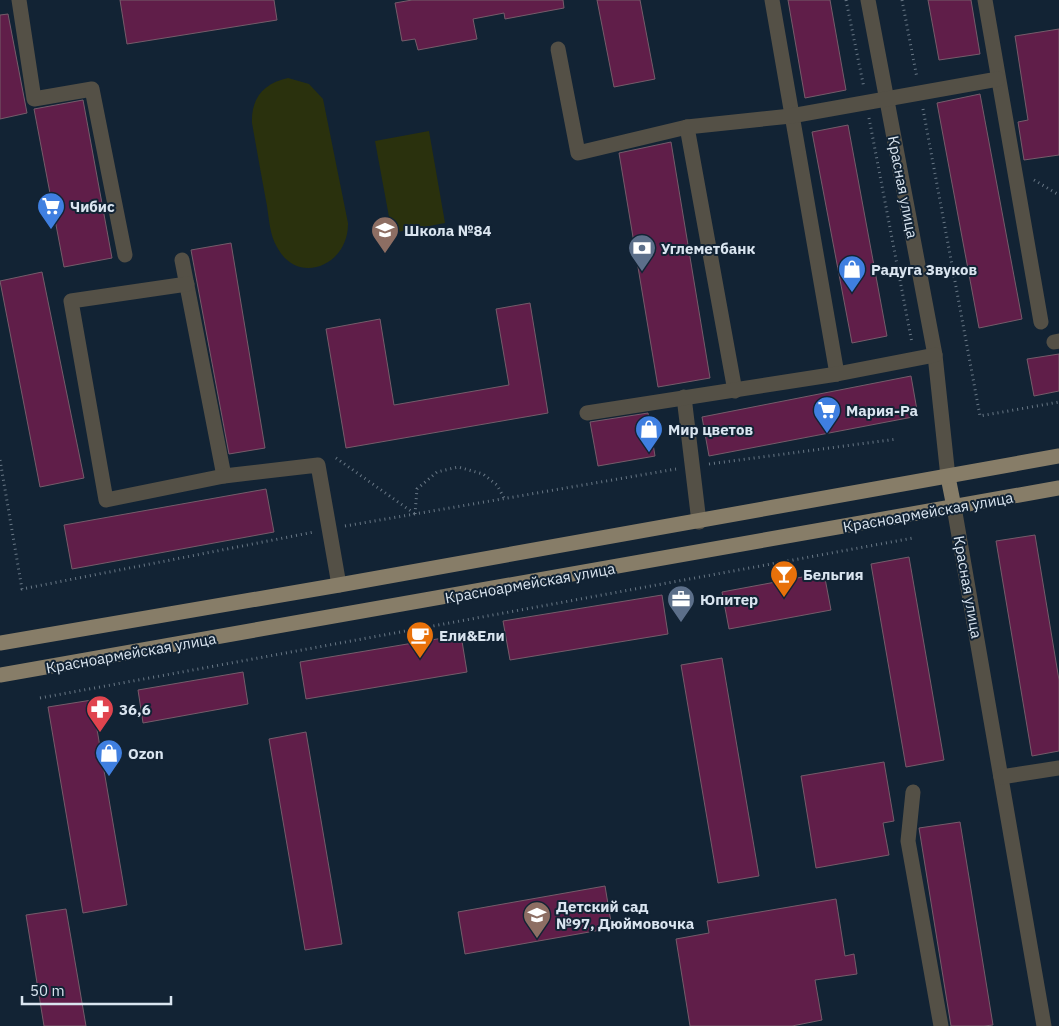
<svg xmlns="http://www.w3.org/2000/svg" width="1059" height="1026" font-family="'IBM Plex Sans',sans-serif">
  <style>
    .green { fill: #2a310d }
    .building { fill: #601e49; stroke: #755c6a }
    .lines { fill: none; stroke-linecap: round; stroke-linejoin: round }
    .path { stroke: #687785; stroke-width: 3; stroke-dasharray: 1 4; stroke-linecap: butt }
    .minor { stroke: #545046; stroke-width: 15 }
    .major { stroke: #877d68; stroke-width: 15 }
    .labels { text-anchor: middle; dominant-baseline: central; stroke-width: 4; stroke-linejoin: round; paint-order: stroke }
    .street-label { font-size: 15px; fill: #dae5f0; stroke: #122334 }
    .poi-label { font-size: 15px; font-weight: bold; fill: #dae5f0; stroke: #122334; text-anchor: start }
  </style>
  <rect width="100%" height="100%" fill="#122334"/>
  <g class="green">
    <path d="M288,78L309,84L323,99L348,223C349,265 298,287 277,247C270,236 269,219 267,206C262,179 257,151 252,123C251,98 264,83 288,78Z"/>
    <path d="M429,131L445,223L392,233L375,141Z"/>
  </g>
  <g class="building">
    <path d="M120,0H274L277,20L127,44Z"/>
    <path d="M412,0H563L564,8L505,19L504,13L473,19L477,39L418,50L415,39L402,41L395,3Z"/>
    <path d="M597,0H640L655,79L614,87Z"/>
    <path d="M788,0H830L846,90L805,98Z"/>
    <path d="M928,0H971L980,54L939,60Z"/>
    <path d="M8,14L27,113L0,119V15Z"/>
    <path d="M1059,29V155L1024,160L1018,122L1028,120L1015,36Z"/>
    <path d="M980,94L1022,319L979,328L937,103Z"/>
    <path d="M83,100L112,258L64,267L34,109Z"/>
    <path d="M848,125L887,336L852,343L812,132Z"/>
    <path d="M671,142L710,378L658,387L619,153Z"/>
    <path d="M231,243L265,448L229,454L191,250Z"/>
    <path d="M42,272L84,478L40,487L0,281Z"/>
    <path d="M530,303L548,413L346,448L326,329L380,319L394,405L509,385L496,309Z"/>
    <path d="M1059,354V391L1034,396L1027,359Z"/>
    <path d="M911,376L918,416L709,456L702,417Z"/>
    <path d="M648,413L655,456L598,466L590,422Z"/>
    <path d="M266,489L274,532L72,569L64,525Z"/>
    <path d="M1035,535L1059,680V751L1032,756L996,541Z"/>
    <path d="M909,557L944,760L906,767L871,564Z"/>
    <path d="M824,573L831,610L729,629L722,592Z"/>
    <path d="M662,595L668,634L510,660L503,621Z"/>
    <path d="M461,635L467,672L306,699L300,662Z"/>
    <path d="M722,658L759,876L718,883L681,665Z"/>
    <path d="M243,672L248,704L143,723L138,690Z"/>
    <path d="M92,700L127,905L83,913L48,707Z"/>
    <path d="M306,732L342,944L305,950L269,739Z"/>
    <path d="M884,762L894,821L883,823L889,855L816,868L801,776Z"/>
    <path d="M960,822L993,1025L984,1026H951L919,828Z"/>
    <path d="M605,886L612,928L465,954L458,912Z"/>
    <path d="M836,899L845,956L854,954L857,974L815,980L822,1020L792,1026H690L676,939L709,933L707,921Z"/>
    <path d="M66,909L86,1026H44L26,915Z"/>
  </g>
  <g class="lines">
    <g class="path">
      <path d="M846,0L864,88"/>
      <path d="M902,0L917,78"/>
      <path d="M923,109L980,416L1059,402"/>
      <path d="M869,118L912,343"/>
      <path d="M1034,180L1059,195"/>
      <path d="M336,458L415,514"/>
      <path d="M0,460L22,589L314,532"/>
      <path d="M709,464L897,439"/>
      <path d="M415,514L417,489L437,472L458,467L483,474L497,485L504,498"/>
      <path d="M345,526L676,469"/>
      <path d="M40,698L913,538"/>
    </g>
    <g class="minor">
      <path d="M19,0L34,99L92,89L125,255"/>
      <path d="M772,0L837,374"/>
      <path d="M868,0L935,355L948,477"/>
      <path d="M985,0L1041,322"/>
      <path d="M558,49L578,153L687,127"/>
      <path d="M182,260L224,476"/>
      <path d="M187,284L71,301L106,500L224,476L318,465L339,585"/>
      <path d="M1054,342L1059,341"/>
      <path d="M735,391L687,127L791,116L998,79"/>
      <path d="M684,397L699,522"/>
      <path d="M587,413L837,374L935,355"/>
      <path d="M954,507L1044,1026"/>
      <path d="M1001,777L1059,768"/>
      <path d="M913,792L908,841L941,1026"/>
    </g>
    <g class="major">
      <path d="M948,477L954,507"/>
      <path d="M0,643L339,585L1059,456"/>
      <path d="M0,675L1059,488"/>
    </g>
  </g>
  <defs>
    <g id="supermarket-pin" transform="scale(1.4375)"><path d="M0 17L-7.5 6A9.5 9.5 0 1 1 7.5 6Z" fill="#3f7fe0" stroke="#122334"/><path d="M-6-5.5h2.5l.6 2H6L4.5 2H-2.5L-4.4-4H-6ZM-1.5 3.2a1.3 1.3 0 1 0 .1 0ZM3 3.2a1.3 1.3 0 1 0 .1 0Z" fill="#fff"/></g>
    <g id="school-pin" transform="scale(1.4375)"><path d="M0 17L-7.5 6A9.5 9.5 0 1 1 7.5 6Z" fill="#8d6e63" stroke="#122334"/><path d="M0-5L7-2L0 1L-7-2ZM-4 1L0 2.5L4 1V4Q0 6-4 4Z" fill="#fff"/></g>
    <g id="bank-pin" transform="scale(1.4375)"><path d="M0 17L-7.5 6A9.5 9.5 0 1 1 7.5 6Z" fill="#5c6f8a" stroke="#122334"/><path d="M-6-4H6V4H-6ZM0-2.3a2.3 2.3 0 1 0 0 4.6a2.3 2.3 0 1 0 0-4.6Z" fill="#fff"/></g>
    <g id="shop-pin" transform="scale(1.4375)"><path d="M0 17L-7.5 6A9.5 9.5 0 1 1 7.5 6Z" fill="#3f7fe0" stroke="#122334"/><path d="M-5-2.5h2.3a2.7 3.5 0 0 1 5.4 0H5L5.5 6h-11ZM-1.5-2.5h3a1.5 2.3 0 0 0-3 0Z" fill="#fff"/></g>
    <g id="bar-pin" transform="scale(1.4375)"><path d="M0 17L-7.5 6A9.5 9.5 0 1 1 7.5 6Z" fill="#e8710a" stroke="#122334"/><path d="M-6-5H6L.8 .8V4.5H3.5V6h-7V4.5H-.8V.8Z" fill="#fff"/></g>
    <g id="office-pin" transform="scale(1.4375)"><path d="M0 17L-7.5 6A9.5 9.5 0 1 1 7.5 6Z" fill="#5c6f8a" stroke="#122334"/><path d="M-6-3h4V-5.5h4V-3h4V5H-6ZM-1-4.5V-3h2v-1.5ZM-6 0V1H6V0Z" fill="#fff"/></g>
    <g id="cafe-pin" transform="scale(1.4375)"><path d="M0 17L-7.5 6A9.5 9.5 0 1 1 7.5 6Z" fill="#e8710a" stroke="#122334"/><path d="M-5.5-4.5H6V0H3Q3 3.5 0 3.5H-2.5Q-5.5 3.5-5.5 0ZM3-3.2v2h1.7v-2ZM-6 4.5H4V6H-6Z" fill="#fff"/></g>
    <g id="pharmacy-pin" transform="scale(1.4375)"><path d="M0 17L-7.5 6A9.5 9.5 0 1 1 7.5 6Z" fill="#e0444e" stroke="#122334"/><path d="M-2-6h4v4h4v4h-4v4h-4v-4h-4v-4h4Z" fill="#fff"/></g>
  </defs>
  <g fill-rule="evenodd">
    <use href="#supermarket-pin" x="51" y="206"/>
    <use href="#school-pin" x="385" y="230"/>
    <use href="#bank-pin" x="642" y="248"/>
    <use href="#shop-pin" x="852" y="269"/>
    <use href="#supermarket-pin" x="827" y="410"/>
    <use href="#shop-pin" x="649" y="429"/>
    <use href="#bar-pin" x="784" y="574"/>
    <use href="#office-pin" x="681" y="599"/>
    <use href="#cafe-pin" x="420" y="635"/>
    <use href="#pharmacy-pin" x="100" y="709"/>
    <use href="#shop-pin" x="109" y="753"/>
    <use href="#school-pin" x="537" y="915"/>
  </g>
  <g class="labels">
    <g class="street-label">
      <text transform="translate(903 187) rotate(79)">Красная улица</text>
      <text transform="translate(928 512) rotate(-10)">Красноармейская улица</text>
      <text transform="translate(530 583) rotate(-10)">Красноармейская улица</text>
      <text transform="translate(968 587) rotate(80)">Красная улица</text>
      <text transform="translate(131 653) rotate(-10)">Красноармейская улица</text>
    </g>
    <g class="poi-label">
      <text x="70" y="206">Чибис</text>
      <text x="404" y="230">Школа №84</text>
      <text x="661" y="248">Углеметбанк</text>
      <text x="871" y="269">Радуга Звуков</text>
      <text x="846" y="410">Мария-Ра</text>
      <text x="668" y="429">Мир цветов</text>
      <text x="803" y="574">Бельгия</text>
      <text x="700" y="599">Юпитер</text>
      <text x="439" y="635">Ели&amp;Ели</text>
      <text x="119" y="709">36,6</text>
      <text x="128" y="753">Ozon</text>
      <text x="556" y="906">Детский сад<tspan x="556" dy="17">№97, Дюймовочка</tspan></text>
    </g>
  </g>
  <path d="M22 996v8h149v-8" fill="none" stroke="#dae5f0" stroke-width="2.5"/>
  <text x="30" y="996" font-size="15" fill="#dae5f0" stroke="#122334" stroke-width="4" paint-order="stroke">50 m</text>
</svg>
